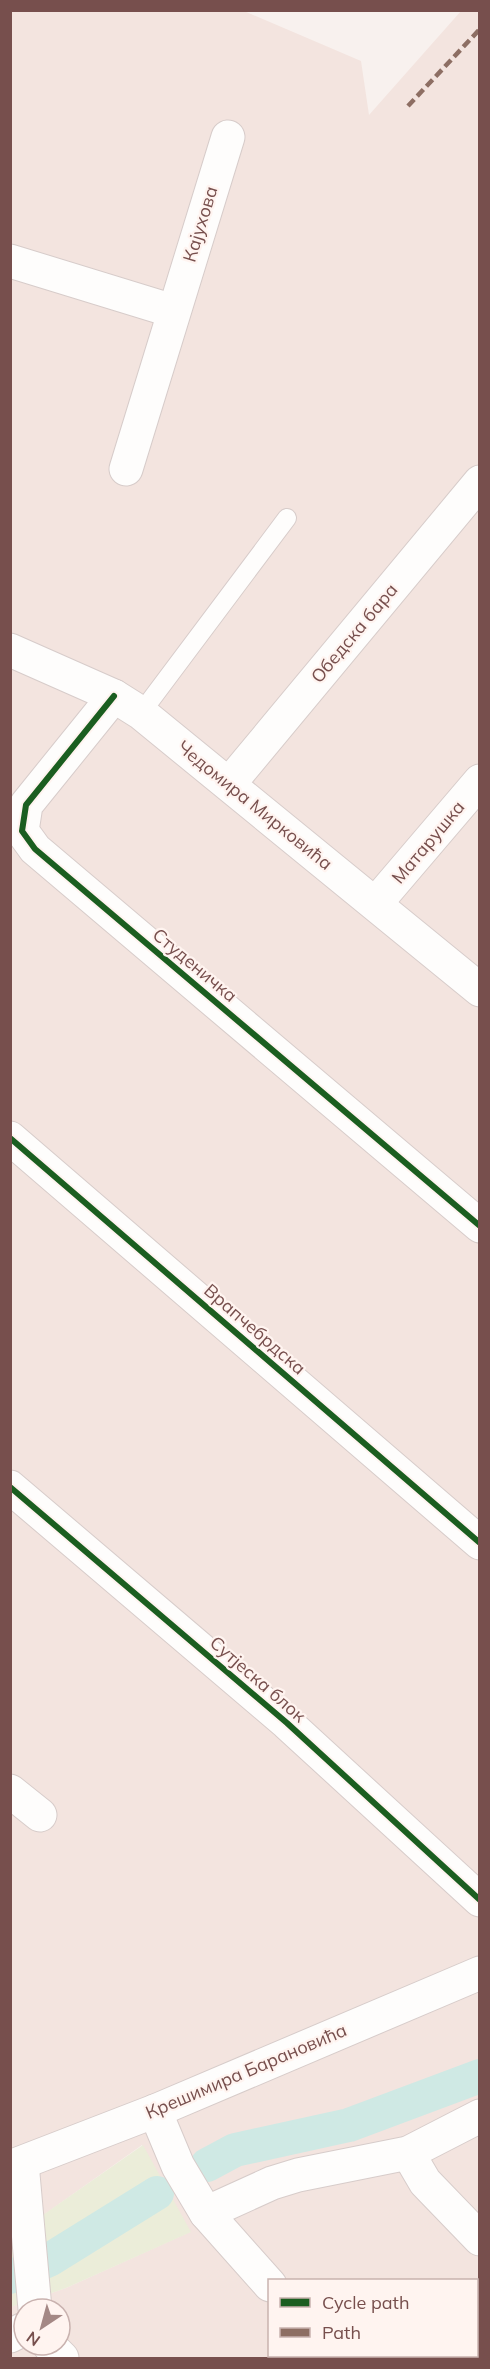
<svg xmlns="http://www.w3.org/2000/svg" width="490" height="2369" font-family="Mulish,sans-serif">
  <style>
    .residential { fill: #f3e4df; fill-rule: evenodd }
    .green { fill: #ebedd9 }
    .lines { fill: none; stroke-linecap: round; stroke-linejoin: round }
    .canal { stroke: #cfe9e4; stroke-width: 34 }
    .lane-casing { stroke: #d7ccca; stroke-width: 20 }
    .street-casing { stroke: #d7ccca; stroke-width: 35 }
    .lane { stroke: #fefdfc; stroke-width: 18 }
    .street { stroke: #fefdfc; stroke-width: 33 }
    .quiet { stroke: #8d6e63; stroke-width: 4.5; stroke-dasharray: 9 4.5; stroke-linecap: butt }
    .cycleway-casing { stroke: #fff4f0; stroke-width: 10 }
    .cycleway { stroke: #1b5e20; stroke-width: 6 }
    .labels { text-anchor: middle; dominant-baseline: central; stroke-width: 4.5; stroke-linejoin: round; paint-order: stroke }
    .street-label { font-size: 18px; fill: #774f4d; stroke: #fff4f0 }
  </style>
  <rect width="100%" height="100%" fill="#f8f1ee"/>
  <path class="residential" d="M11,11H244L361,61L369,115L461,11H479V2358H11L10,2307L66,2288L190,2232L142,2145L11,2238ZM270,2280H476V2356H270ZM24,2309H60V2345H24Z"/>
  <path class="green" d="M143,2145L191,2232L66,2288L11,2307L10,2238Z"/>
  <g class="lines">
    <g class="canal">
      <path d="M207,2165L235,2150L349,2125L480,2076"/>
      <path d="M10,2277L49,2260L157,2193"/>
    </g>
    <g class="lane-casing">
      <path id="lane" d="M141,713L287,518"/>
    </g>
    <g class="street-casing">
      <g id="street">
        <path d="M10,261L173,311"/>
        <path d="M126,469L228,137"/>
        <path d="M10,650L114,696L141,713L480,990"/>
        <path d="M114,696L26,805L22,831L35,849L480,1226"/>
        <path d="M229,784L480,482"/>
        <path d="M376,903L480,781"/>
        <path d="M10,1138L480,1543"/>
        <path d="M10,1487L287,1723L480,1900"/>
        <path d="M10,1791L40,1815"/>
        <path d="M155,2111L178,2166L206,2213L270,2285"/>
        <path d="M408,2153L425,2182L480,2239"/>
        <path d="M22,2163L35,2309"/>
        <path d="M10,2167L155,2111L480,1973"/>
        <path d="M206,2213L272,2183L298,2175L408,2153L480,2116"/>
        <path d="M10,2336L24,2329"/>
        <path d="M49,2345L62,2358"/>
        <path d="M336,2356L339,2358"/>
      </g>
    </g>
    <use href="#lane" class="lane"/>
    <use href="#street" class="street"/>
    <path class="quiet" d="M408,106L480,29"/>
    <g class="cycleway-casing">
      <g id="cycleway">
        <path d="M114,696L26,805L22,831L35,849L480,1226"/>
        <path d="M10,1138L480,1543"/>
        <path d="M10,1487L287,1723L480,1900"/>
      </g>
    </g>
    <use href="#cycleway" class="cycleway"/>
  </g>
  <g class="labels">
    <g class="street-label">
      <text transform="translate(200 224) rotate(-73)">Кајухова</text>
      <text transform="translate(354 633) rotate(-50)">Обедска бара</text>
      <text transform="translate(255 805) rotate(39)">Чедомира Мирковића</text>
      <text transform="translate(428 842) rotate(-50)">Матарушка</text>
      <text transform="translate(195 965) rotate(40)">Студеничка</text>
      <text transform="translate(255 1329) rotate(41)">Врапчебрдска</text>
      <text transform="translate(258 1679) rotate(41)">Сутјеска блок</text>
      <text transform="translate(246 2071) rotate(-23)">Крешимира Барановића</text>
    </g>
  </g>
  <rect width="490" height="2369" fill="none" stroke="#774f4d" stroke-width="24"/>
  <rect x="268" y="2279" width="210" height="78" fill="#fff4f0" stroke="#c9b2af" stroke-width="1.5"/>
  <rect x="280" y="2298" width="30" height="9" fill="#1b5e20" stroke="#c9b2af" stroke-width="1.5"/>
  <text x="322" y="2309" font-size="18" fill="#774f4d">Cycle path</text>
  <rect x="280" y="2328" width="30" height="9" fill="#8d6e63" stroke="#c9b2af" stroke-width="1.5"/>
  <text x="322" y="2339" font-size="18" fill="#774f4d">Path</text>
  <g transform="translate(42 2327) rotate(216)"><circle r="28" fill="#fff4f0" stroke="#c9b2af" stroke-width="1.5"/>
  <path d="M0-4.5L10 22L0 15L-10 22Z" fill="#a48885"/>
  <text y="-9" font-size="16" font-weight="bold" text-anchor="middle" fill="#774f4d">N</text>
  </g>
</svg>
